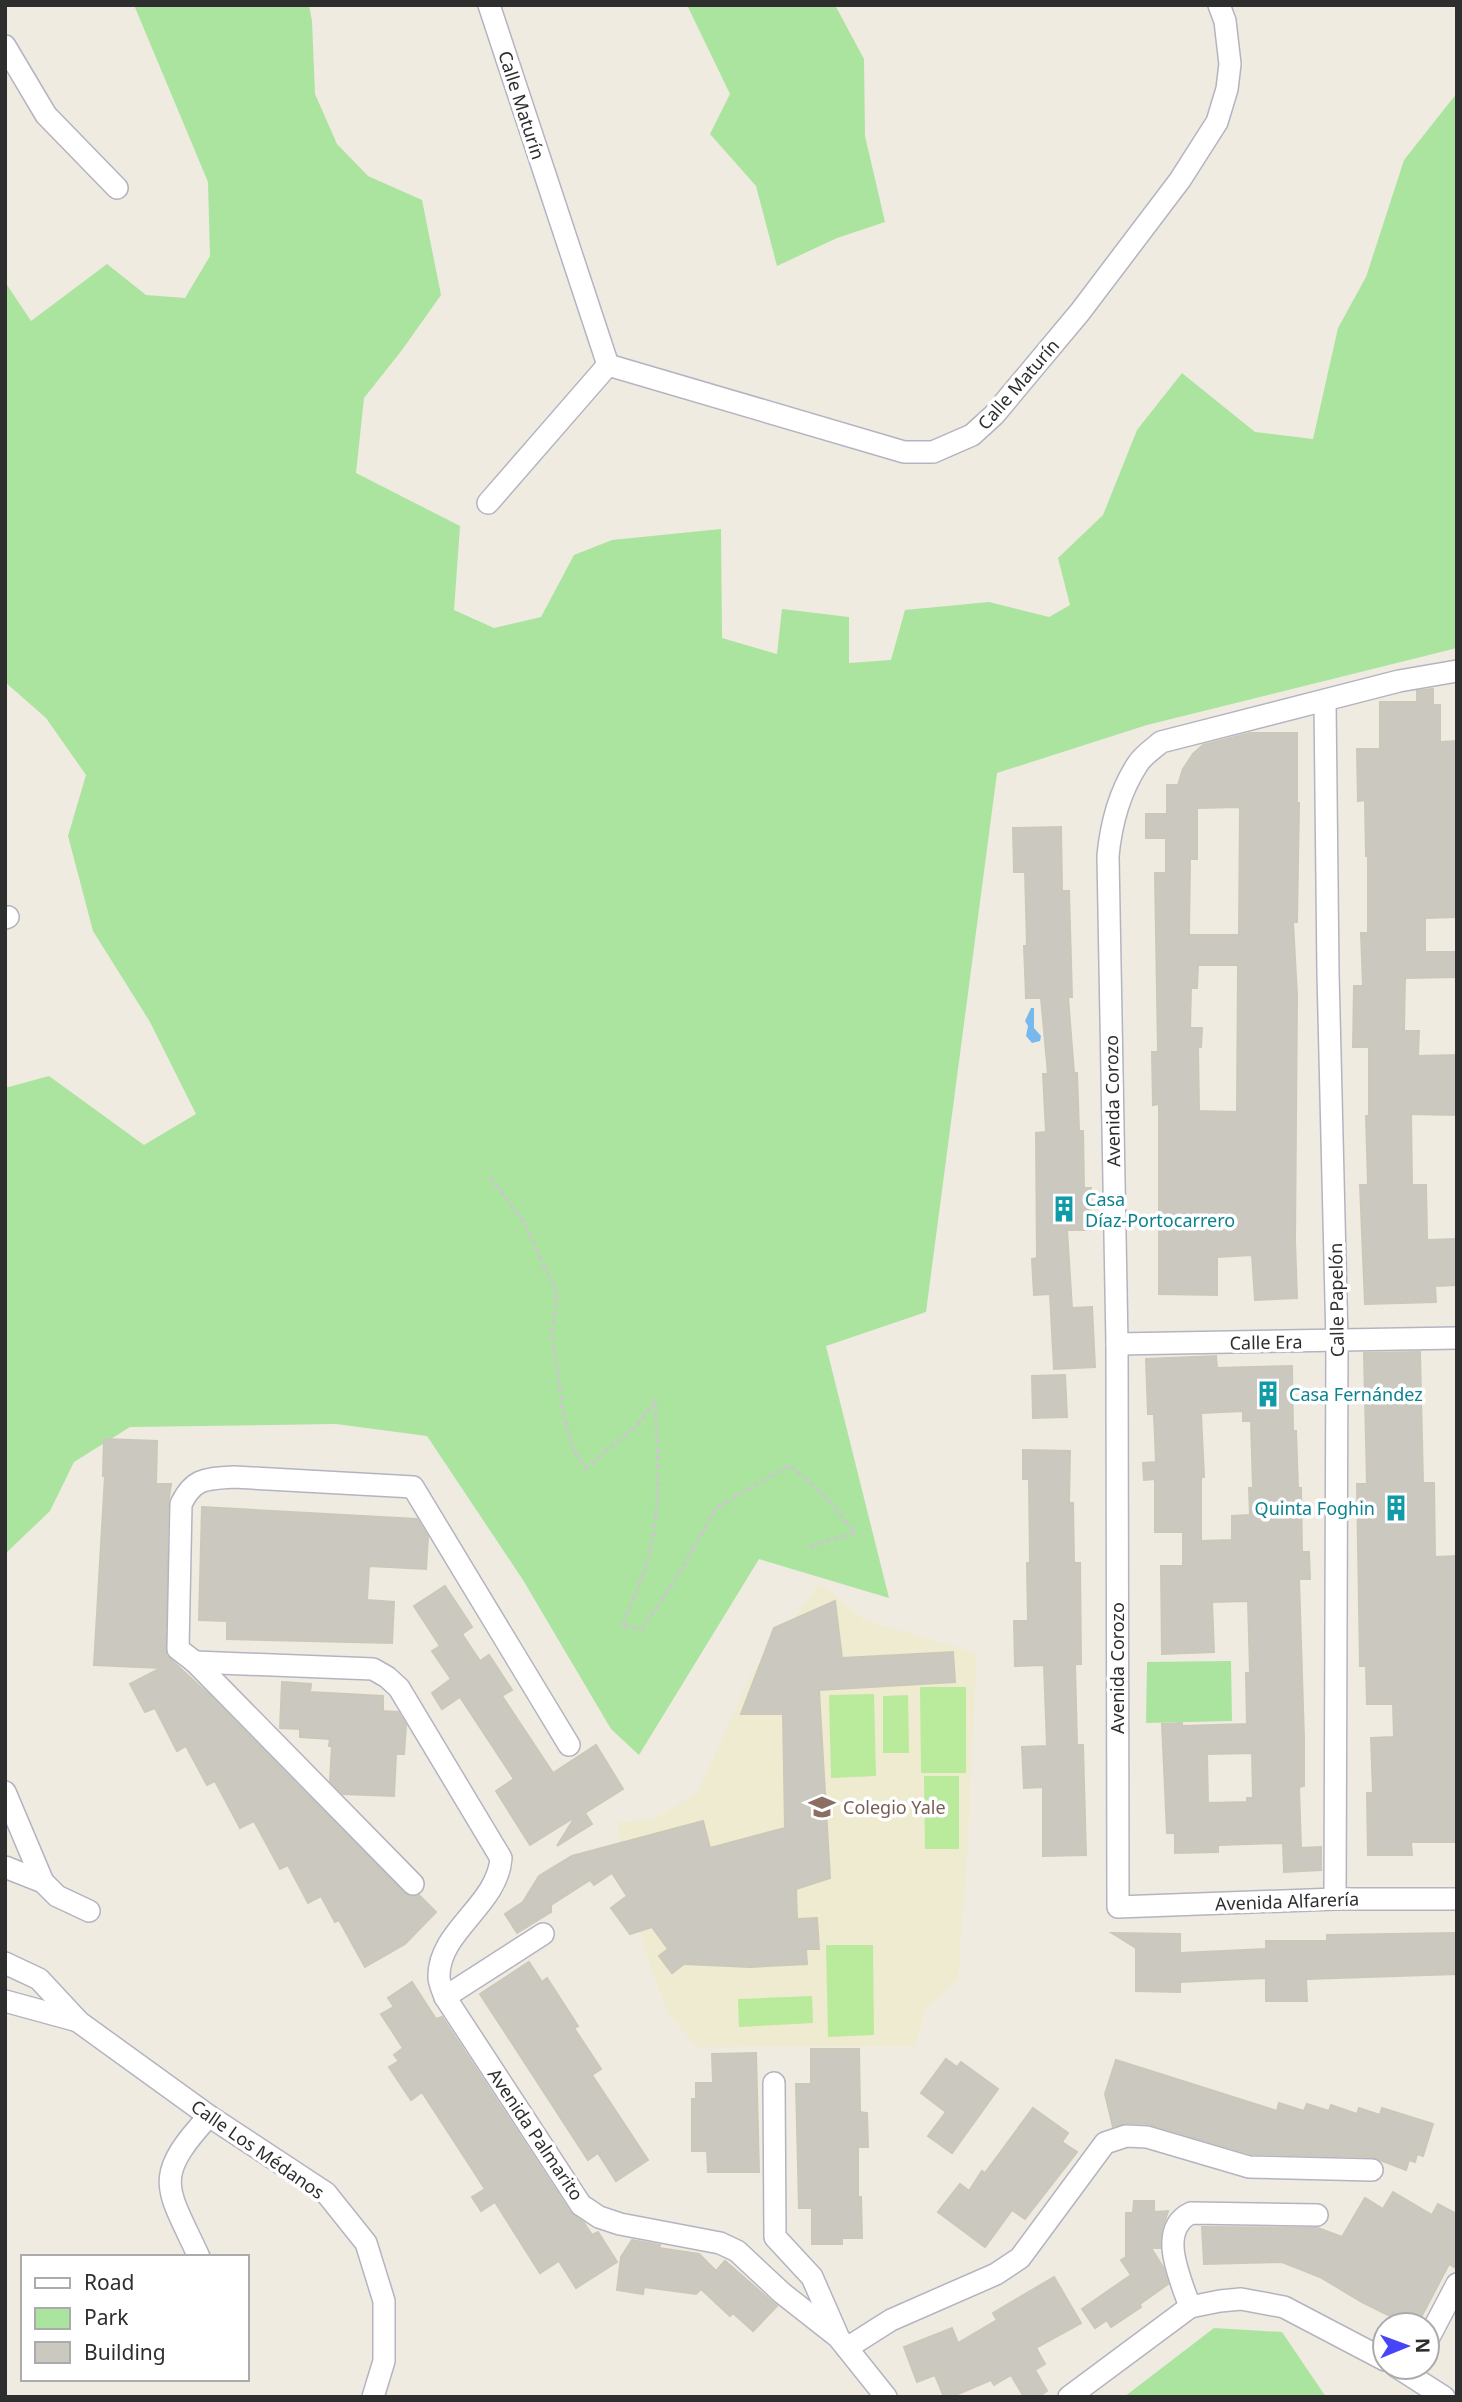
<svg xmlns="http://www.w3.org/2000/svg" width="1462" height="2402" font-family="'Noto Sans',sans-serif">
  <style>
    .education { fill: #efebd1 }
    .green { fill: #aae49f }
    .pitch { fill: #baea9b }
    .water { fill: #77b8ed }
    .building { fill: #cbc9bf; stroke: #cbc8ba; stroke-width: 2; fill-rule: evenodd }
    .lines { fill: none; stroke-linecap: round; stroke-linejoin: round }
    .minor-casing { stroke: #b4b4c1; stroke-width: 24 }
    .path { stroke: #c9c9c9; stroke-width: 3.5; stroke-dasharray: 5 3.5; stroke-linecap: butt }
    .minor { stroke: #fff; stroke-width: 21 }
    .labels { text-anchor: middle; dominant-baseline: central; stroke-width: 7; stroke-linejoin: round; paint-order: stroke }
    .street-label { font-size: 18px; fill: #2e2e2e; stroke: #fff }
    .culture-label { font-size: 18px; fill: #0d838f; stroke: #fff; text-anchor: start }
    .education-label { font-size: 18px; fill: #785e54; stroke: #fff; text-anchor: start }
  </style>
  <rect width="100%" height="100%" fill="#efebe1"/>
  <path class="education" d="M820,1583L864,1620L977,1653L967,1858L958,1980L926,2007L915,2046L696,2047L668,2013L650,1966L633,1904L617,1822L652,1820L697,1793L751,1675Z"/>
  <g class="green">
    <path d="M134,5H309L312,21L315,94L337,144L368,176L422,200L441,295L402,350L364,398L356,473L460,526L454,610L494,628L541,617L574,555L612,540L721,529L722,638L777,654L782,609L849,617V663L891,660L905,610L989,602L1049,617L1070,605L1058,558L1103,515L1137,430L1182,373L1255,432L1313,439L1338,328L1366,277L1404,160L1457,93V648L1147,725L997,773L926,1312L826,1346L889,1598L759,1559L639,1755L611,1729L523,1580L427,1436L336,1424L130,1427L74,1462L50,1511L5,1554V1088L49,1076L144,1145L196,1114L150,1022L93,931L68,836L86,775L46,718L5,682V282L31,321L107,264L146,295L185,298L210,256L208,182Z"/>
    <path d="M687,5H835L864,59L865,136L885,222L837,238L777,266L756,186L710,134L730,94Z"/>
    <path d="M1231,1661L1232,1721L1146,1723L1147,1662Z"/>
    <path d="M1214,2328L1282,2332L1326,2397H1124Z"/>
  </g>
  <g class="pitch">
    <path d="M920,1687H966V1773H921Z"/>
    <path d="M874,1694L876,1776L831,1778L829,1695Z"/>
    <path d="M908,1695L909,1753H883V1696Z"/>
    <path d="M924,1776H959V1849H925Z"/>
    <path d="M826,1945H873L874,2035L828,2037Z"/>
    <path d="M812,1996L813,2023L739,2027L738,1999Z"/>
  </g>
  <path class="water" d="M1031,1008H1034V1028L1041,1036L1040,1041L1032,1043L1026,1036L1028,1026L1025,1021Z"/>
  <g class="building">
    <path d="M1433,689V705H1440V742L1457,741V917L1425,918V952H1457V977L1405,978L1404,1031H1419L1418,1056L1457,1055V1115L1411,1114L1412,1185H1426L1427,1240L1457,1239V1285L1435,1286L1436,1302L1365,1304L1360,1185H1368L1366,1116H1369V1047H1353L1354,986H1363L1361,933H1368V856H1366L1365,800L1358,801L1357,749H1380V702H1417V691Z"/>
    <path d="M1250,733H1297V803H1299L1297,922H1293L1297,995L1295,1240L1297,1298L1255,1300L1252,1255L1217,1257V1295L1159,1294V1104L1153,1105L1152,1052H1158L1155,873H1166V838H1146V814H1167V785H1178L1183,769L1193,754L1203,745ZM1240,807L1239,935H1189L1190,859H1197V808ZM1198,965H1238L1237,1112L1199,1111L1198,1047H1201L1202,1028H1190L1191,988H1197Z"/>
    <path d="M1061,827L1062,891H1069L1072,997H1068L1074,1073H1077L1079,1131H1083L1084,1188H1091V1230H1067L1072,1308L1092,1307L1095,1367L1054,1369L1050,1294L1034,1295L1032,1259L1037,1258L1036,1133L1046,1132L1043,1074H1048L1041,998H1026L1024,946H1027L1025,872H1014L1013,828Z"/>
    <path d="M1420,1352L1423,1483H1434L1435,1557L1457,1556V1842H1411L1412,1855H1368L1367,1793H1373L1371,1738L1394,1737L1393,1704H1367L1366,1666H1360L1357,1484H1367L1364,1353Z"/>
    <path d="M1216,1356L1217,1368L1292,1366L1293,1431H1296L1298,1488H1301L1302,1552H1309L1310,1579H1299L1304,1739V1786L1299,1787L1301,1848L1321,1847V1870L1284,1872L1283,1843L1218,1845V1852L1175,1853V1833H1167L1162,1724L1182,1723V1726L1247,1724L1246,1673H1250L1248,1601L1212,1602L1214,1652L1162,1654L1161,1566H1183V1532H1155V1479L1144,1480L1143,1463L1156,1462L1154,1414H1148L1146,1359ZM1243,1411V1421H1251L1253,1488H1249L1250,1515L1232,1516V1540L1201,1541V1477H1204L1201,1413ZM1252,1753L1253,1798H1247V1802L1208,1803L1207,1754Z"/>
    <path d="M1065,1375L1067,1417L1033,1418L1032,1376Z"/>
    <path d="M104,1439L157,1441L156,1484H171L168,1504L166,1655L208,1694L404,1893L410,1897L419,1895L436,1912L405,1944L365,1967L339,1920L335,1922L321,1896L308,1903L288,1865L280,1869L254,1821L240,1828L215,1781L207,1785L186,1746L177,1751L155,1708L145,1712L130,1684L161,1668L94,1665L105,1476H103Z"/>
    <path d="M1023,1450L1070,1451L1069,1503H1073L1074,1563H1080L1081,1664H1075L1077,1745H1083L1086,1855L1043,1856V1787L1024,1788L1022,1747L1047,1746L1044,1665L1015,1666L1014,1621H1028L1027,1563H1030L1029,1479H1023Z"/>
    <path d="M202,1507L417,1519L428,1537L426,1569L369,1566L367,1600L394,1602L392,1643L227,1639V1621L199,1620Z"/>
    <path d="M445,1586L472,1627L462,1634L480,1661L489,1655L512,1690L502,1696L553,1773L596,1745L623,1789L585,1813L592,1824L557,1846L575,1817L530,1845L496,1791L514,1779L460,1697L442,1709L432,1693L451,1679L432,1651L440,1646L414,1606Z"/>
    <path d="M835,1601L842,1658L953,1652L955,1682L819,1690L830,1878L796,1889L797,1919L817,1918L819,1949H806L807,1964L750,1967L684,1964L672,1973L659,1956L668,1949L652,1927L630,1934L611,1908L627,1896L612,1873L594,1885L590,1880L551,1905V1912L517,1933L505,1914L523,1902L539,1876L572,1856L703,1821L710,1848L785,1828L783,1714H741L774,1628Z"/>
    <path d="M282,1682L311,1684L310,1692L383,1696V1711L398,1712L406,1725L404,1754H396L394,1796L343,1794L330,1781L332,1746H329L330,1739L300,1737V1729L280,1728Z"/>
    <path d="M1112,1933L1180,1934V1953L1266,1949V1941H1327V1935L1457,1933V1974L1306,1979L1307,2001H1266V1978L1180,1982V1992L1136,1991V1948Z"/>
    <path d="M529,1962L542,1982L547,1978L578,2026L574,2028L601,2069L592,2075L648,2160L616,2181L598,2153L588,2160L480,1994Z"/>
    <path d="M412,1982L436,2019L442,2017L570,2212L584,2223L592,2235L598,2232L617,2262L576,2288L559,2261L540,2273L495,2202L481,2211L472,2197L485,2189L422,2092L411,2100L389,2067L399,2061L394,2055L403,2048L381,2014L394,2007L388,1998Z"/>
    <path d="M811,2049H859L860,2112L867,2113L868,2147H858V2197H861L862,2238H842V2244H812V2208H799L796,2084H811Z"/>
    <path d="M756,2053L759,2172H708L707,2151H692V2099H696V2083H713L712,2054Z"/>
    <path d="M946,2059L957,2067L961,2062L998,2089L952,2153L928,2136L946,2112L921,2093Z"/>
    <path d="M1116,2060L1277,2111L1279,2103L1304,2111L1307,2104L1329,2111L1331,2105L1357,2114L1359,2108L1380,2115L1382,2108L1433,2124L1423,2156L1417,2154L1415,2162L1409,2160L1406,2170L1372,2157L1251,2154L1148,2124L1126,2123L1113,2127L1105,2094Z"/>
    <path d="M1033,2108L1068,2133L1062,2142L1077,2152L1025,2219L1012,2210L985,2247L938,2212L960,2184L969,2191L982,2171L985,2173Z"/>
    <path d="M1393,2192L1432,2215L1438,2204L1457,2214V2269L1449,2264L1417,2325H1408L1362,2302L1320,2277L1282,2262L1204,2264L1202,2227L1318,2228L1342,2237L1365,2198L1383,2209Z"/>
    <path d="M1134,2201H1154V2212L1168,2211L1162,2229L1160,2248H1151L1163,2267L1168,2284L1140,2304L1141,2307L1111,2327L1107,2320L1095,2328L1082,2309L1131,2275L1121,2260L1126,2257V2213H1133Z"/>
    <path d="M632,2240L660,2245L659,2248L699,2254L716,2271L725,2261L777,2306L753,2331L733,2313L730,2316L701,2289L696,2294L644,2287L643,2294L617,2290L621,2257Z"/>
    <path d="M1054,2277L1081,2323L1036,2348L1045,2364L1035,2370L1047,2391L1038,2397H1024L1011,2375L994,2385L991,2380L951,2397H944L935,2375L917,2382L904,2347L952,2328L958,2343L997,2320L993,2313Z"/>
  </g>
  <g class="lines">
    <g class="minor-casing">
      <g id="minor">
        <path d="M489,5L608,365"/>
        <path d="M5,46L46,115L117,188"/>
        <path d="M608,365L904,452H933L972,435L994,415L1080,312L1180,180L1217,122L1227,89L1230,64L1225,21L1219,5"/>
        <path d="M488,503L608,365"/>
        <path d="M1457,671L1399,681L1161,742C1153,749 1142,756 1137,765C1119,793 1111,824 1108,856L1117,1344L1118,1907L1335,1899H1457"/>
        <path d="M1325,701L1328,973L1337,1341L1335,1899"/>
        <path d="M5,918L8,917"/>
        <path d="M1117,1344L1457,1338"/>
        <path d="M195,1662L373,1669L387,1677L399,1688L501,1858C498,1905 438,1931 439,1977C439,1983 443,1991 445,1997L581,2205L599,2217L620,2224L720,2243L737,2251L782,2293L838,2337L886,2397"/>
        <path d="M5,1792L43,1882"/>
        <path d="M5,1867L43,1882L57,1896L89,1911"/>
        <path d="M413,1884L195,1662L178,1649L181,1504C194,1477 207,1479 234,1477L413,1487L569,1745"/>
        <path d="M5,1963L39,1979L79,2022L209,2116L326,2193L366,2243L384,2301V2361L373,2397"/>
        <path d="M445,1997L543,1934"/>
        <path d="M5,2001L78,2021"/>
        <path d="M774,2083L775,2237L812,2277L837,2334"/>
        <path d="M199,2257C167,2187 151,2179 209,2116"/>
        <path d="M1190,2307C1181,2280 1156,2230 1191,2213L1317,2215"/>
        <path d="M1427,2341L1457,2284"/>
        <path d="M847,2348L891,2320L996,2274L1020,2258L1105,2143L1126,2136L1147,2137L1249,2167L1372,2170"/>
        <path d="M1397,2367L1444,2397"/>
        <path d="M1069,2397L1190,2307L1220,2301L1241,2299L1284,2307L1385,2360"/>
      </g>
    </g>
    <path class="path" d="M490,1177L524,1222L557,1293L552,1333L563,1413L574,1452L586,1468L637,1425L655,1401C658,1448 661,1496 652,1543C646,1572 633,1599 622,1626L642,1629L677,1577L716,1508L790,1465L825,1496L855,1533L808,1547"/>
    <use href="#minor" class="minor"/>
  </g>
  <defs>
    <g id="building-bare" transform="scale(2.1)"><path d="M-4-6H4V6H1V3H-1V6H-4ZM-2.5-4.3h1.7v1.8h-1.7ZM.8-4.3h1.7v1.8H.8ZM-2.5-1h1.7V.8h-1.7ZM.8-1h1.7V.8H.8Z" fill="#0f9aa8" stroke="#fff" stroke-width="2.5" paint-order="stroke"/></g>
    <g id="school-bare" transform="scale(2.1)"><path d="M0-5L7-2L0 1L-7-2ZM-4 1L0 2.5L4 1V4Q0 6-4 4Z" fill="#8d6e63" stroke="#fff" stroke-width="2.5" paint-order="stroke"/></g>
  </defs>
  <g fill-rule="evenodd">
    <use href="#building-bare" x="1064" y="1209"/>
    <use href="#building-bare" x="1268" y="1394"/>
    <use href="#building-bare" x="1396" y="1508"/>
    <use href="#school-bare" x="822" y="1807"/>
  </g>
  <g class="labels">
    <g class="street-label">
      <text transform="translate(522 105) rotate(72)">Calle Maturín</text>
      <text transform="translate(1018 384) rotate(-49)">Calle Maturín</text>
      <text transform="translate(1112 1101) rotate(-91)">Avenida Corozo</text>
      <text transform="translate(1336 1300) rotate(-91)">Calle Papelón</text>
      <text transform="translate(1266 1342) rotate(-1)">Calle Era</text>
      <text transform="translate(1117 1668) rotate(-90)">Avenida Corozo</text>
      <text transform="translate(1287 1901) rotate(-2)">Avenida Alfarería</text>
      <text transform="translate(536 2134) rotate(56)">Avenida Palmarito</text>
      <text transform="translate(258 2149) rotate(35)">Calle Los Médanos</text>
    </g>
    <g class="culture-label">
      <text x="1085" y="1199">Casa<tspan x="1085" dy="21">Díaz-Portocarrero</tspan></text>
      <text x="1289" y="1394">Casa Fernández</text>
      <text x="1375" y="1508" text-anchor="end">Quinta Foghin</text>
    </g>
    <g class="education-label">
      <text x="843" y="1807">Colegio Yale</text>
    </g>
  </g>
  <rect width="1462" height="2402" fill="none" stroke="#2e2e2e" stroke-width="14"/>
  <rect x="21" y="2255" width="228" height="126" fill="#ffffff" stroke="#ababab" stroke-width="2"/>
  <rect x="35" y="2278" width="35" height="10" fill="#ffffff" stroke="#ababab" stroke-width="2"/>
  <text x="84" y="2290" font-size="21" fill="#2e2e2e">Road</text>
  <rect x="35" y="2308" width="35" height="21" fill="#aae49f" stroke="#ababab" stroke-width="2"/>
  <text x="84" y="2325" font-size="21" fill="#2e2e2e">Park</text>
  <rect x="35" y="2342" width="35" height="21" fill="#cbc9bf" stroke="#ababab" stroke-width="2"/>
  <text x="84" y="2360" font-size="21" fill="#2e2e2e">Building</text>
  <g transform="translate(1406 2346) rotate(89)"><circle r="33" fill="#ffffff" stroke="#ababab" stroke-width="2"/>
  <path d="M0-5L12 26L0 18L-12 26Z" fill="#4646f7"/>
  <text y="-10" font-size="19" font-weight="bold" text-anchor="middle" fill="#2e2e2e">N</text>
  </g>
</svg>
